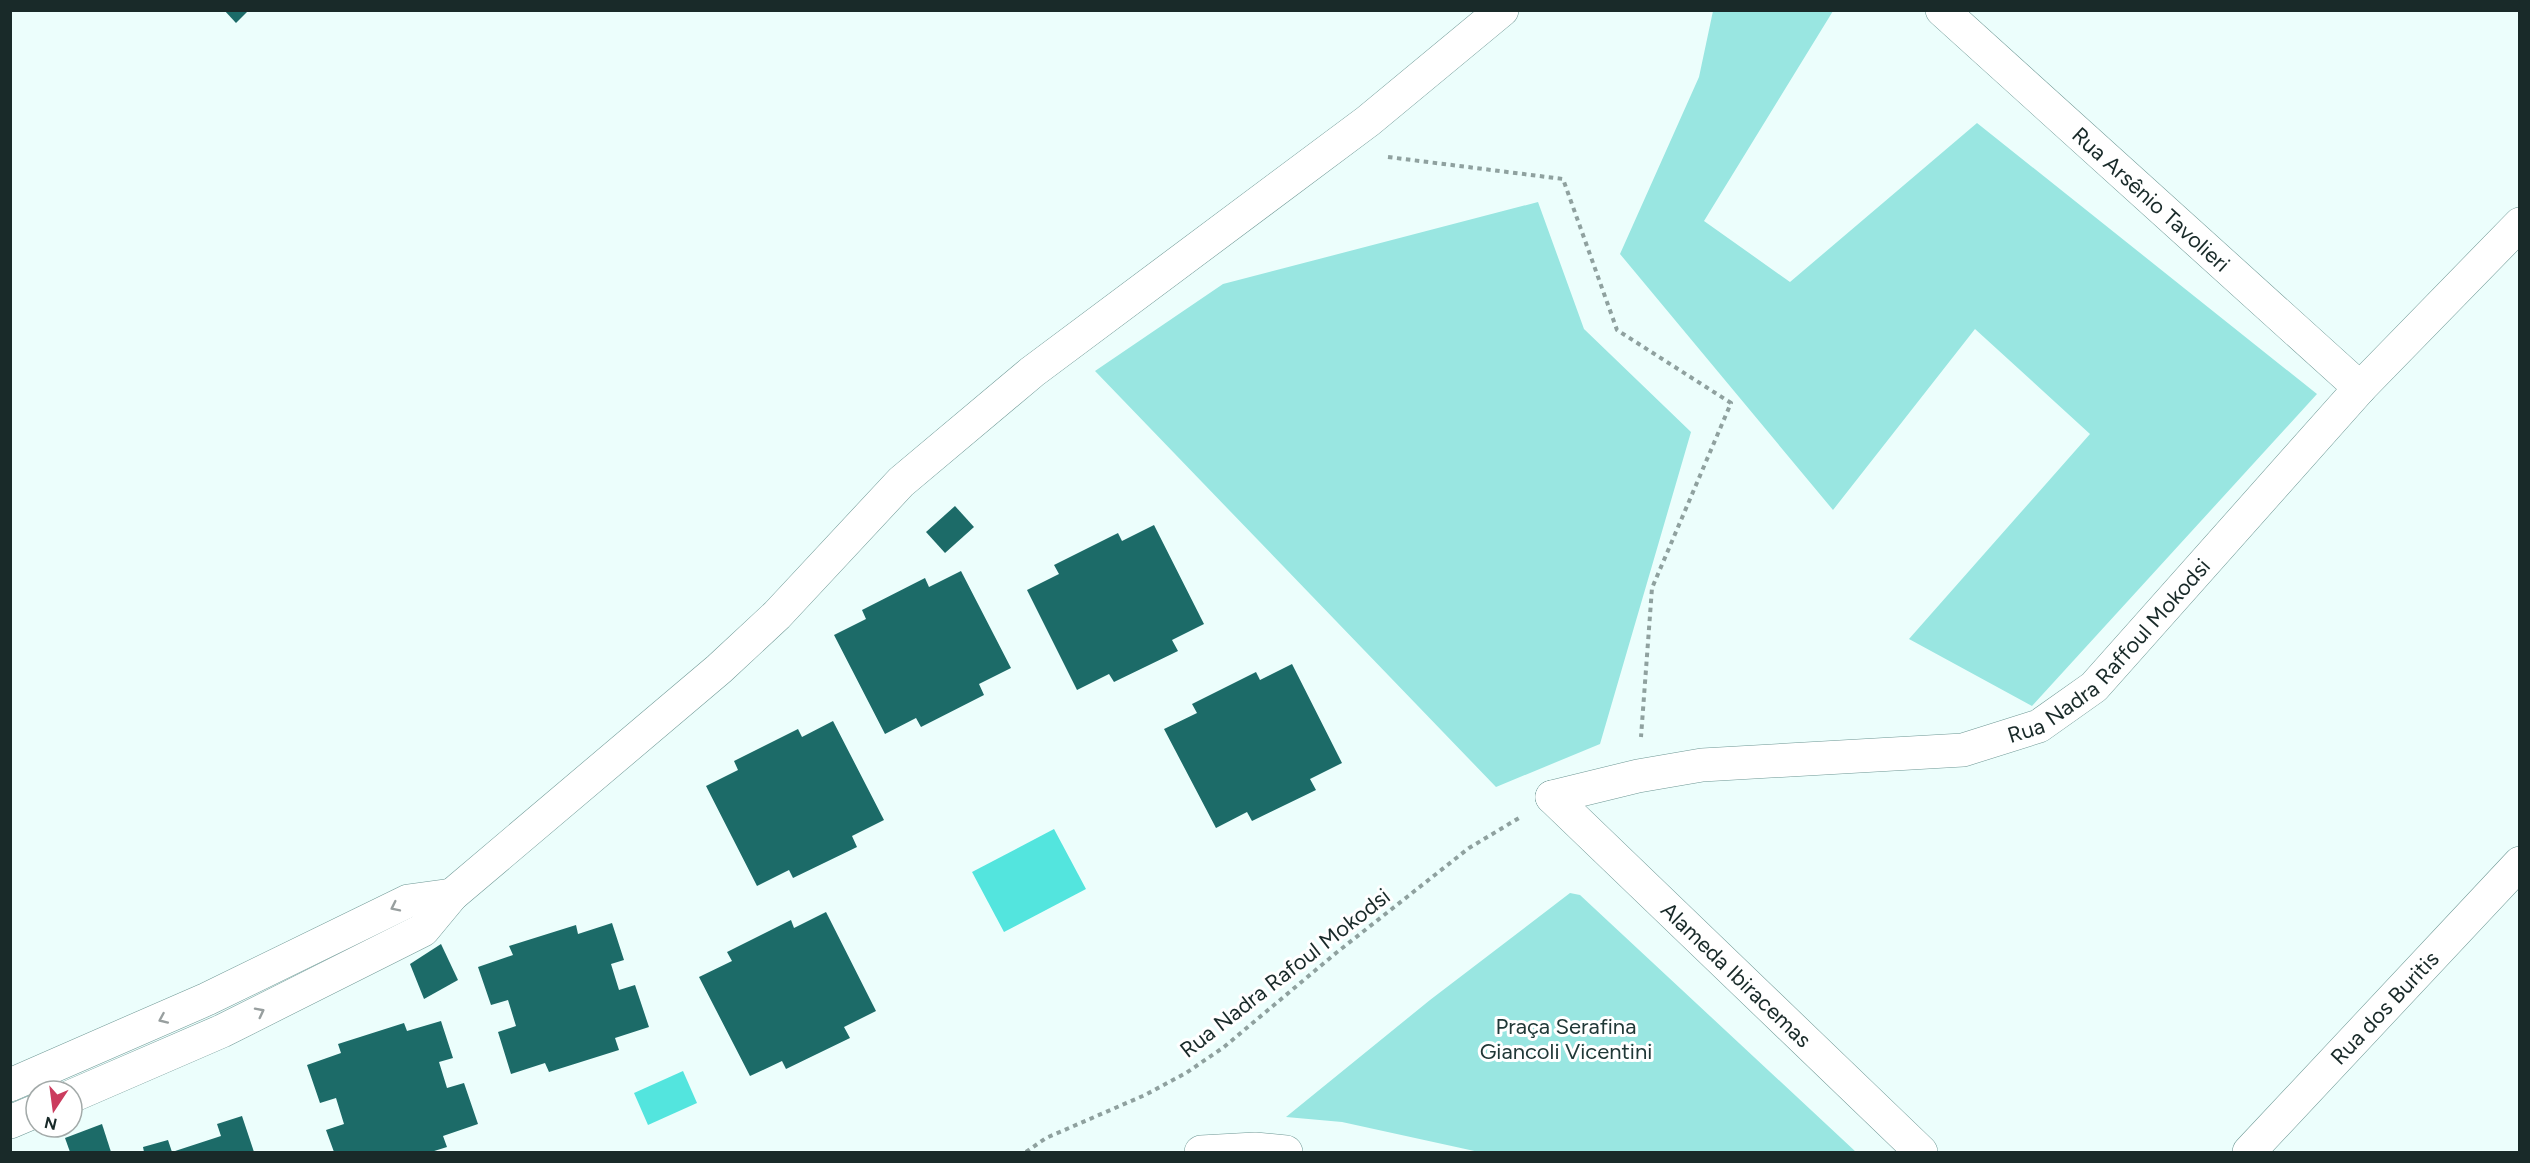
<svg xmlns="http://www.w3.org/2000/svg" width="2530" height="1163" font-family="Figtree,sans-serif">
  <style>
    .green { fill: #99e6e1 }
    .water { fill: #53e5de }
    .building { fill: #1c6b68 }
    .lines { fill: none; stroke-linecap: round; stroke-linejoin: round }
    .street-casing { stroke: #6e9895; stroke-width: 34 }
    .secondary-casing { stroke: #6e9895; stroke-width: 34 }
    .path { stroke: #8fa19f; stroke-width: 4; stroke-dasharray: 4.5 4.5; stroke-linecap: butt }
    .street { stroke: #fff; stroke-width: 33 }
    .secondary { stroke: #fff; stroke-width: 33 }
    .oneway { stroke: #989f9f }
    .labels { text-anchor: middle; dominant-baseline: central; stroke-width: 6; stroke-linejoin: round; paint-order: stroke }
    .street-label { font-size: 22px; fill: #192a29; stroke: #fff }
    .park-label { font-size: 22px; fill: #203837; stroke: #fff }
  </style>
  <rect width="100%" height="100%" fill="#ecfefc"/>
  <g class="green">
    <path d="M1713,11H1833L1704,221L1790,282L1977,123L2317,394L2032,706L1909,639L2090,434L1975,329L1833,510L1620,254L1699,77Z"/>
    <path d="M1538,202L1584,329L1691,432L1600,744L1496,787L1095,371L1223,284Z"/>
    <path d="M1570,893L1580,895L1856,1152H1479L1342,1122L1286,1117L1430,1000Z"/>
  </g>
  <g class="water">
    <path d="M1054,829L1086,889L1004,932L972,872Z"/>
    <path d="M683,1071L697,1103L648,1125L634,1093Z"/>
  </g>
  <g class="building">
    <path d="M224,10H249L236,23Z"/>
    <path d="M955,506L974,527L945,553L926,532Z"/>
    <path d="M1154,525L1204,624L1172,640L1178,651L1114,682L1109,674L1077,690L1027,590L1059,574L1054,565L1118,533L1122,541Z"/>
    <path d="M961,571L1011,668L979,684L984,695L921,727L916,718L885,734L834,635L866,619L862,610L925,578L929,587Z"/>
    <path d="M1292,664L1342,763L1310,779L1316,790L1252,821L1247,812L1216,828L1164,729L1197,713L1192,704L1256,672L1260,680Z"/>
    <path d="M833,721L884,820L852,836L857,847L793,878L789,870L757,886L706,786L738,770L734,761L798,729L802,737Z"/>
    <path d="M826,912L876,1011L844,1027L850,1038L786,1069L782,1061L750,1076L699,977L732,961L727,952L791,920L794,928Z"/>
    <path d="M612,923L624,960L611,964L619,990L635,985L649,1027L615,1038L619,1050L549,1072L545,1063L511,1074L498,1032L516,1026L508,1000L491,1005L478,967L513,955L509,946L576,925L578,934Z"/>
    <path d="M441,944L458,980L424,999L410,964Z"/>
    <path d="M441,1021L453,1058L439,1062L447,1088L464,1083L478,1124L443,1136L447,1147L431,1152H334L326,1130L344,1124L336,1098L320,1103L307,1065L341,1053L338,1044L404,1023L407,1031Z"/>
    <path d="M242,1116L254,1152H144L143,1147L168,1140L172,1152L221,1136L217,1124Z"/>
    <path d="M102,1124L111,1152H70L65,1138Z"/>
  </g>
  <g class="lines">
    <g class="street-casing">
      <g id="street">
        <path id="s1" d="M1942,10L2360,388"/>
        <path id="s2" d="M1552,797L1638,776L1702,765L1963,750L2039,726L2094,687L2360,388L2520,224"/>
        <path id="s3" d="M1552,797L1921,1152"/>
        <path d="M1201,1152L1255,1149L1286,1152"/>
        <path id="s4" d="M2249,1152L2520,863"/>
      </g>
    </g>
    <g class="secondary-casing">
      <g id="secondary">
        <path d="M10,1085L207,999L408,901L452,895"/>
        <path d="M72,1096L222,1031L423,930L452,895L719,669L777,615L901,482L1032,372L1368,121L1502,10"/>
        <path d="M10,1122L36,1111"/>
      </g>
    </g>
    <g class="path">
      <path d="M1388,157L1563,179L1617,330L1731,403L1652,588L1641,737"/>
      <path d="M1026,1152L1046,1138L1145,1095L1186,1073L1224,1047L1336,953L1469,848L1519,818"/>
    </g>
    <use href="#street" class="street"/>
    <use href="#secondary" class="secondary"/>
  </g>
  <defs><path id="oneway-chevron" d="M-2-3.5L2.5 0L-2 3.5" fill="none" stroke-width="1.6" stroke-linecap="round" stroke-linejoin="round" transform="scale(1.5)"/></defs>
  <g class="oneway">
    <use href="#oneway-chevron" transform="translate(395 907) rotate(154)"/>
    <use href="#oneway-chevron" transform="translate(260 1012) rotate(-27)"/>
    <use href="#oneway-chevron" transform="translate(163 1019) rotate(156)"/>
  </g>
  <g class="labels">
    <g class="street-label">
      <text stroke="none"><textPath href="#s1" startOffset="282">Rua Arsênio Tavolieri</textPath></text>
      <text stroke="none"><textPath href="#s2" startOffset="596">Rua Nadra Raffoul Mokodsi</textPath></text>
      <text transform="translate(1285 973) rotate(-38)">Rua Nadra Rafoul Mokodsi</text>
      <text stroke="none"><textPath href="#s3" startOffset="256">Alameda Ibiracemas</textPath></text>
      <text stroke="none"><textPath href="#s4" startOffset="198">Rua dos Buritis</textPath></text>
    </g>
    <g class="park-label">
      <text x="1566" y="1026">Praça Serafina<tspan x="1566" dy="25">Giancoli Vicentini</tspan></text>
    </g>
  </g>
  <rect width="2530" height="1163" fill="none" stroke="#192a29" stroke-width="24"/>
  <g transform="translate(54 1109) rotate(193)"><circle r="28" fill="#ffffff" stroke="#a3aaa9" stroke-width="1.5"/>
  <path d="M0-4.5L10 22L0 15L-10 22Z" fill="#cb3c5e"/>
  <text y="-9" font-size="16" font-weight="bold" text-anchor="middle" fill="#192a29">N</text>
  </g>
</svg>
